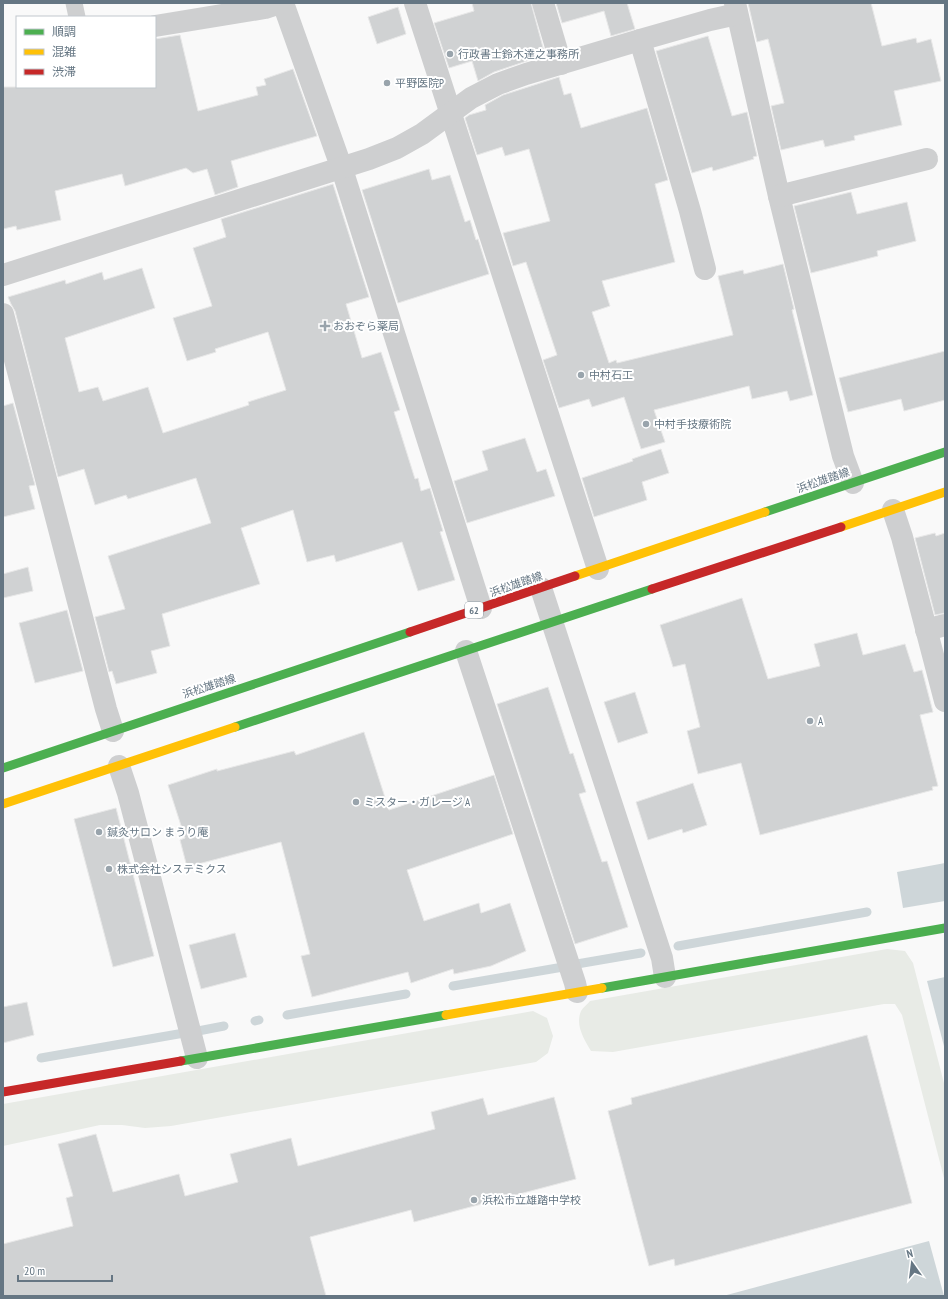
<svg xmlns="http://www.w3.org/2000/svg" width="948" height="1299" font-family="'PT Sans Narrow','Noto Sans JP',sans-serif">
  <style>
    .green { fill: #e8ebe6 }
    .water { fill: #ced6d9 }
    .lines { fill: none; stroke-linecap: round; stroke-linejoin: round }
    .stream { stroke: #ced6d9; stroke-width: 9 }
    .building { fill: #d0d2d3; stroke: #e8e8e8 }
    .lane { stroke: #cecfd0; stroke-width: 17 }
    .street { stroke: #cecfd0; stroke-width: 22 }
    .fast { stroke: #4caf50; stroke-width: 9 }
    .slow { stroke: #ffc107; stroke-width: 9 }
    .jam { stroke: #c62828; stroke-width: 9 }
    .poi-dot { fill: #99a4ac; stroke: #fff; stroke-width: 1.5 }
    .labels { text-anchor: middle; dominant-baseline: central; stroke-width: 4; stroke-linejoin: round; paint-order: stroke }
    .shield { fill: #fff; stroke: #939fa8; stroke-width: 1 }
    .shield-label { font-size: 10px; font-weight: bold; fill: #657683 }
    .poi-label { font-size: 11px; fill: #657683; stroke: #fff; text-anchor: start }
    .street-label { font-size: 11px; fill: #657683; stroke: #fff }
  </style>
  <rect width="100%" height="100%" fill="#f9f9f9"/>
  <g class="green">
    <path d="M887,949L905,951L913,963L945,1087V1182L902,1015L895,1004H884L613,1052L591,1051C584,1039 575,1025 581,1011C583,1007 588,1004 590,1001Z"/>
    <path d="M533,1011L547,1018L553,1036L548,1053L536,1062L171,1126L145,1128L122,1125H100L3,1146V1104Z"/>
  </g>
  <g class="water">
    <path d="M945,863V901L903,908L897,872Z"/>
    <path d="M945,977V1050L927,981Z"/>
    <path d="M929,1241L944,1296H723Z"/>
  </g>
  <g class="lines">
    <g class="stream">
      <path d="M678,946L867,912"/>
      <path d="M577,964L641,953"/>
      <path d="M453,986L563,967"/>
      <path d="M287,1015L406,994"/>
      <path d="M255,1021L259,1020"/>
      <path d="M198,1031L224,1026"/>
      <path d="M41,1058L184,1033"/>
    </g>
  </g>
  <g class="building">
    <path d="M472,3H531L545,55L494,72L478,81L472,61L449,68L434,23L474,11Z"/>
    <path d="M556,3H627L635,29L611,36L604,11L562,23Z"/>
    <path d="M748,3H871L882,46L916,38L917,43L931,39L941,81L894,91L902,125L854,136L855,140L825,147L823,140L781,150L771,106L784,103L768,39L757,42Z"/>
    <path d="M398,7L406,34L377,44L368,17Z"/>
    <path d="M180,35L198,111L258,95L256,87L266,85L264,79L293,69L317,136L231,161L238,187L215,195L207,169L193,173L186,168L125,186L122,174L55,191L61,220L17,230L16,226L3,229V87H155V39Z"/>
    <path d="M708,36L732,116L747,112L757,156L753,157L754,159L713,171L712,167L692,173L656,51Z"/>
    <path d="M559,77L564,95L571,93L581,128L647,108L668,180L655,184L675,262L602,281L610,306L592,312L609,363L616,360L617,363L733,335L718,276L743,270L744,274L783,264L794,309L792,310L813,395L790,401L787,391L752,399L749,386L654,410L665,442L641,449L624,397L592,407L589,399L559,408L543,360L557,355L526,262L513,266L503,233L550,221L529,149L505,156L502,147L477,155L465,118L469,115L486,110L485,105L503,95Z"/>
    <path d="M429,169L432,180L450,175L465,222L470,220L476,240L478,239L489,274L398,303L362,190Z"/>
    <path d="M333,184L369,297L346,304L362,358L381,352L400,410L394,412L415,479L418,478L421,491L430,488L443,531L440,532L455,580L418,591L402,542L336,562L334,555L307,562L293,510L241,528L260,584L162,614L170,646L151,651L157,673L116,684L112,671L109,672L95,617L125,609L108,556L211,523L196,478L128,499L126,495L95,505L84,469L58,477L15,311L11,304L8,297L65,280L66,284L102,272L104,280L142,268L155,308L65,338L79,392L98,387L103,401L148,387L163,433L249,405L248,402L286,390L268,332L215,349L216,352L187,361L173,318L212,306L193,248L226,237L221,219Z"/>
    <path d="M851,192L857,214L907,202L916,241L877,251L878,256L811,273L794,206Z"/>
    <path d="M945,351V400L904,411L901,399L848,412L839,378Z"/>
    <path d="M13,403L35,485L29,486L35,509L3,517V406Z"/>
    <path d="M525,438L537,472L546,469L555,496L467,523L454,481L488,470L482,451Z"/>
    <path d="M661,449L669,473L642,482L647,500L594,517L582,478L633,461L632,459Z"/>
    <path d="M935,533L936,536L945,533V613L935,615L915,538Z"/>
    <path d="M28,567L33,591L3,598V574Z"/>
    <path d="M742,598L768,679L820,666L814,644L857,633L863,655L905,644L914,672L922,670L933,712L920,715L938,786L932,787L933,790L760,835L741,763L698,774L687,731L700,727L685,664L673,667L660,625Z"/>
    <path d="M67,610L83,671L35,683L19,623Z"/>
    <path d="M548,687L570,754L573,753L586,792L579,794L602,862L607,861L628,927L575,944L497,704Z"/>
    <path d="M635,692L648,733L618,743L604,702Z"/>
    <path d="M364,732L389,810L494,775L513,834L407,870L424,921L479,903L481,913L510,903L526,951L491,966L454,974L453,969L411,983L408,972L312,997L301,956L310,954L281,842L187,867L180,840L185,838L168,785L217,769V771L294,751L296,755Z"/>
    <path d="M693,783L707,825L683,833L682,829L648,840L636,802Z"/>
    <path d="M116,808L154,956L113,967L74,819Z"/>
    <path d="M235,933L247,977L201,989L189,945Z"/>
    <path d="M27,1002L34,1035L3,1043V1007Z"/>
    <path d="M867,1035L912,1203L675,1266L674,1259L649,1266L608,1111L632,1104L631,1098Z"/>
    <path d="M554,1097L576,1179L414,1222L411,1210L310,1237L326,1296H3V1244L73,1226L66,1198L73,1196L58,1144L96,1134L113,1192L179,1174L185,1196L238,1182L230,1154L291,1138L298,1166L435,1129L431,1112L483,1098L488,1115Z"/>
  </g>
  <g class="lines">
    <path class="lane" d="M74,3L77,17"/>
    <g class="street">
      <path d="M283,3L342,169L481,608"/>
      <path d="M415,3L598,569"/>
      <path d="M543,3L561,64"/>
      <path d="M735,3L779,196L843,456L853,483"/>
      <path d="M155,26L265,8L280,3"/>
      <path d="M640,40L690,211L705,269"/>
      <path d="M779,196L927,159"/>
      <path d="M3,275L369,159L397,148L422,134L471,98L498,84L526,74L640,40L710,20L737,14"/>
      <path d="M3,314L106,709L113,731"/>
      <path d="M893,510L902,537L945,701"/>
      <path d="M541,588L662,958L665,977"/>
      <path d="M926,630L945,625"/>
      <path d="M466,651L575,983L577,992"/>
      <path d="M119,766L128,793L197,1058"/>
    </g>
    <g class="fast">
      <path d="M765,512L945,452"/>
      <path d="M235,727L652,589"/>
      <path d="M3,768L410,632"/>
      <path d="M602,988L945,928"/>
      <path d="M181,1061L446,1015"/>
    </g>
    <g class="slow">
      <path d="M841,527L945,492"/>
      <path d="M575,576L765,512"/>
      <path d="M3,804L235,727"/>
      <path d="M446,1015L602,988"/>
    </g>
    <g class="jam">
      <path d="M652,589L841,527"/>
      <path d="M410,632L575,576"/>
      <path d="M3,1092L181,1061"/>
    </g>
  </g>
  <g class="poi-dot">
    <circle cx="450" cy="54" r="4"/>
    <circle cx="387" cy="83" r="4"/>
    <path d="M323 320h4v4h4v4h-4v4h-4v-4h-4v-4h4z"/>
    <circle cx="581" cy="375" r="4"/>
    <circle cx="646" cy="424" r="4"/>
    <circle cx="810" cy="721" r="4"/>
    <circle cx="356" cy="802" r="4"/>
    <circle cx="99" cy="832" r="4"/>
    <circle cx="109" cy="869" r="4"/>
    <circle cx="474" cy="1200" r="4"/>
  </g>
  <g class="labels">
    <rect class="shield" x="465" y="602" width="18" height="16" rx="3"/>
    <g class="shield-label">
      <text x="474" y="610">62</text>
    </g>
    <g class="poi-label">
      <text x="458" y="54">行政書士鈴木達之事務所</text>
      <text x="395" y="83">平野医院P</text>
      <text x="333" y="326">おおぞら薬局</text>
      <text x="589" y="375">中村石工</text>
      <text x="654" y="424">中村手技療術院</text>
      <text x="818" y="721">A</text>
      <text x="364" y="802">ミスター・ガレージ A</text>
      <text x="107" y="832">鍼灸サロン まうり庵</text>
      <text x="117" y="869">株式会社システミクス</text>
      <text x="482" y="1200">浜松市立雄踏中学校</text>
    </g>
    <g class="street-label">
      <text transform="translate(823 480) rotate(-19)">浜松雄踏線</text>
      <text transform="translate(516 584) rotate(-19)">浜松雄踏線</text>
      <text transform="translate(209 686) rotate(-18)">浜松雄踏線</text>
    </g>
  </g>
  <rect width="948" height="1299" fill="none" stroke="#657683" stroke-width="8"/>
  <rect x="16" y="16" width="140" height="72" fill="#ffffff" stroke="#c1c8cd"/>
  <rect x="24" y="29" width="20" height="6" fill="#4caf50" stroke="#c1c8cd"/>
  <text x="52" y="36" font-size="12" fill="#657683">順調</text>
  <rect x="24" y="49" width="20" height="6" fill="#ffc107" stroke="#c1c8cd"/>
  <text x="52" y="56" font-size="12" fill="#657683">混雑</text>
  <rect x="24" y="69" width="20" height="6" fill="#c62828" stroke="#c1c8cd"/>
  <text x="52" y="76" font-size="12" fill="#657683">渋滞</text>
  <g transform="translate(912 1263) rotate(346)" stroke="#ffffff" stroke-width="3" paint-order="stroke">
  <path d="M0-3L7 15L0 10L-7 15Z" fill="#657683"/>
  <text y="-6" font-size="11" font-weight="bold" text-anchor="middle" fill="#657683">N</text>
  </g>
  <path d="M18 1275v6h94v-6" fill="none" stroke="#657683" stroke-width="2"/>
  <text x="24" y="1275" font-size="12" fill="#657683" stroke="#ffffff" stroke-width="3" paint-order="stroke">20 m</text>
</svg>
